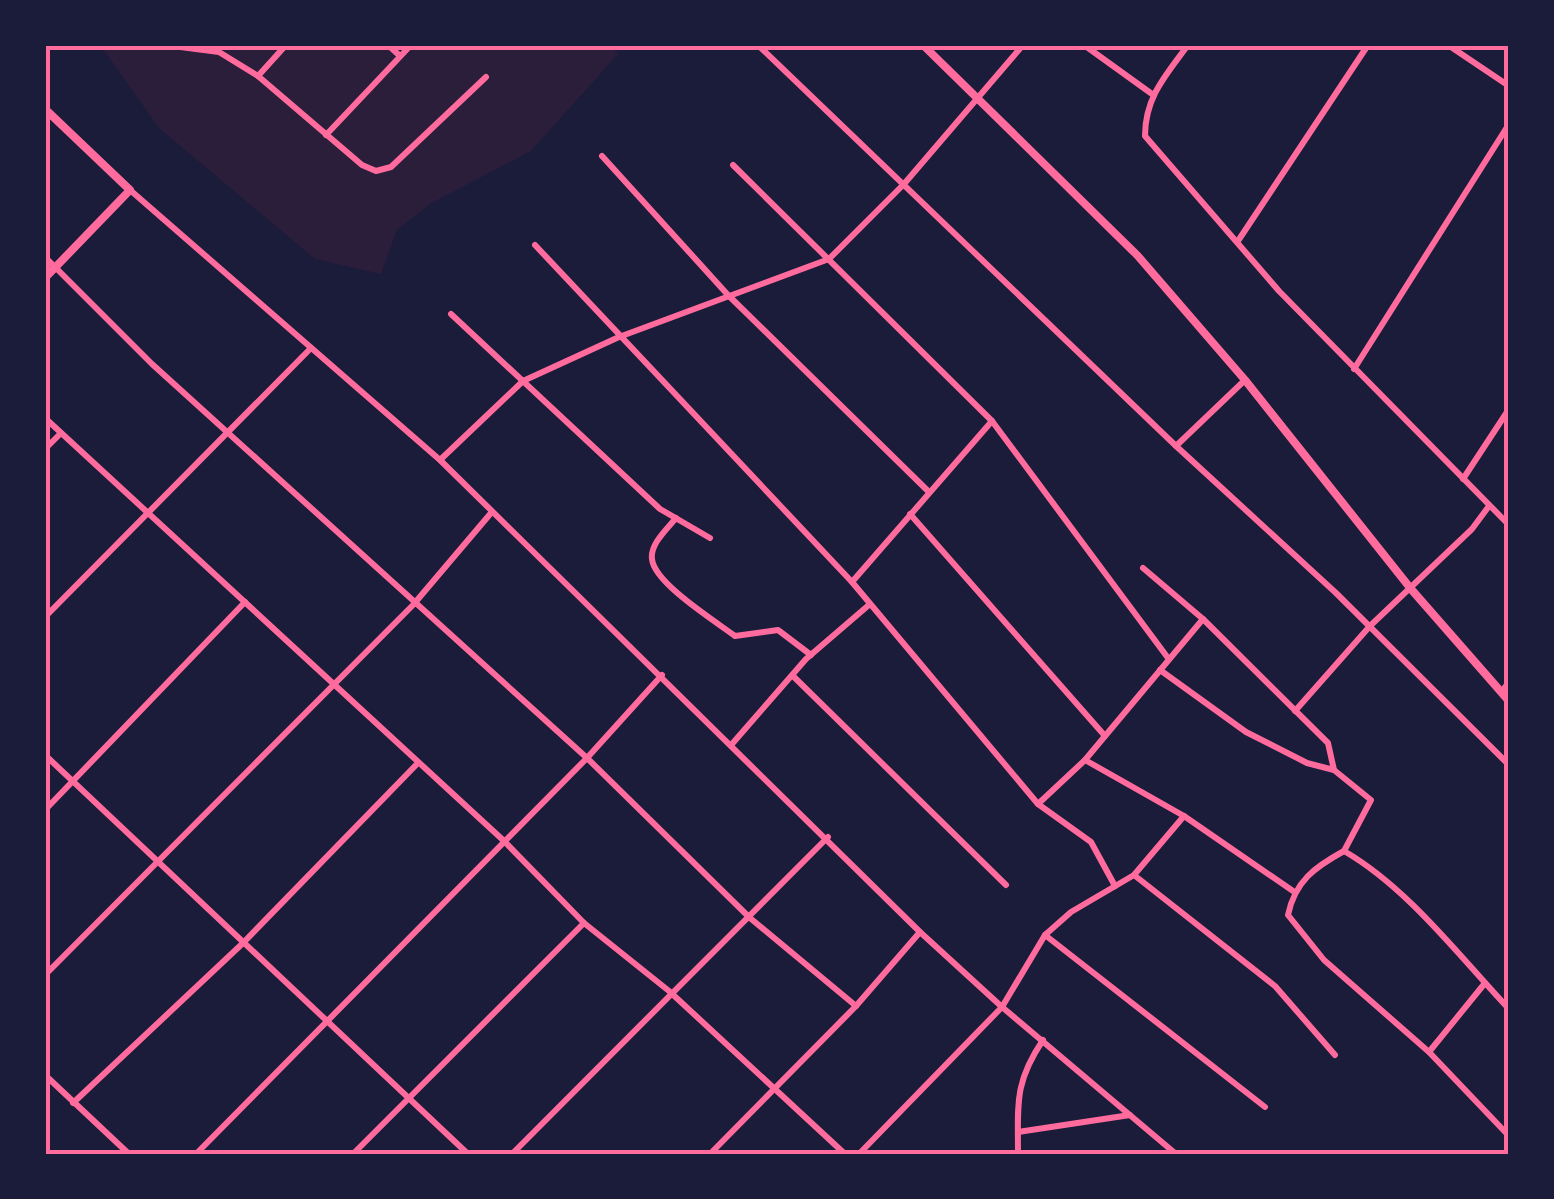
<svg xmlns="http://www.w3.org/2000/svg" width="1554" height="1199" font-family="'IBM Plex Sans',sans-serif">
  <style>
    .green { fill: #2a1e3b }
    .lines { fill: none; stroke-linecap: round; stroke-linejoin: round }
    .minor { stroke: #ff6b9d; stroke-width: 6 }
    .tertiary { stroke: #ff6b9d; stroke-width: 8 }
    .neatline { fill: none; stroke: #ff6b9d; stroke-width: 4 }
  </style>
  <rect width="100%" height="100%" fill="#1b1b3a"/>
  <path class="green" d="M100,45H609L618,54L531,151L430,204L397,230L381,274L315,259L159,128Z"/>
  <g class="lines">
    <g class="minor">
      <path d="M165,45L219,52L258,76L362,165L376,171L391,167L486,77"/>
      <path d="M388,45L400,56"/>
      <path d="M758,45L1176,446L1336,593L1509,765"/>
      <path d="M1084,45L1152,94"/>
      <path d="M1188,45C1166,75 1145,97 1145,136L1279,291L1509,525"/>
      <path d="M1448,45L1509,86"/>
      <path d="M258,76L286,45"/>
      <path d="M326,135L411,45"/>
      <path d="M602,156L728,295L929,492"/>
      <path d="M733,165L992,421L1168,658"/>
      <path d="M130,190L440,460L920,932L1002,1007L1176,1154"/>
      <path d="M1238,241L1368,45"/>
      <path d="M535,245L852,582L1038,804L1091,842L1115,886"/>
      <path d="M45,257L152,364L587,758L750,918L856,1006"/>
      <path d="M451,314L660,509L710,538"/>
      <path d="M1354,369L1509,124"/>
      <path d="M45,418L503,840L584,923L669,991L845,1154"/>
      <path d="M1176,446L1245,380"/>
      <path d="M45,449L61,433"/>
      <path d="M440,460L523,381L619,337L829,259L904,184L1023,45"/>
      <path d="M1463,479L1509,409"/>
      <path d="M910,514L1105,736"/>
      <path d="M676,518C667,529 650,544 652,559C654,583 715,621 735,636L778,630L811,655"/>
      <path d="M1143,568L1203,619L1328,743L1334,770"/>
      <path d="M852,582L992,421"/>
      <path d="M45,617L311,348"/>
      <path d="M1160,670L1246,732L1307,763L1334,770L1371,800L1344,851"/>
      <path d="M793,676L1006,885"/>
      <path d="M1502,691L1509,682"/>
      <path d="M1295,711L1370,626L1472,529L1489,506"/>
      <path d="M732,744L806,659L870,604"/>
      <path d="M45,755L468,1154"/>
      <path d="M1085,760L1184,816L1293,891"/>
      <path d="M1038,804L1085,760L1203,619"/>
      <path d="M45,810L245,602"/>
      <path d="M1134,875L1275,986L1335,1055"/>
      <path d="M1045,935L1265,1107"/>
      <path d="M45,975L413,605L491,513"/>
      <path d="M1509,1009C1459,956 1408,888 1344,851C1315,867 1295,881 1288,915L1324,960L1429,1052L1509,1136"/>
      <path d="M1429,1052L1485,983"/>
      <path d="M45,1075L129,1154"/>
      <path d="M73,1103L242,944L417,764"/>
      <path d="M1018,1132L1130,1115"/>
      <path d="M196,1154L587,758L662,675"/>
      <path d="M353,1154L584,923"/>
      <path d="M512,1154L828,837"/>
      <path d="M710,1154L856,1006L920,932"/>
      <path d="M859,1154L1002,1007L1045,935L1071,912L1134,875L1184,816"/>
      <path d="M1018,1154C1018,1104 1014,1083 1043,1040"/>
      <path d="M1326,1154H1342"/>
    </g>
    <g class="tertiary">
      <path d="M923,45L1137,255L1245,380L1411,589L1509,701"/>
      <path d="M45,109L130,190L45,278"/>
    </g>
  </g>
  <rect width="1554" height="1199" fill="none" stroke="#1b1b3a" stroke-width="95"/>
  <rect x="48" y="48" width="1458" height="1104" class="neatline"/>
</svg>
